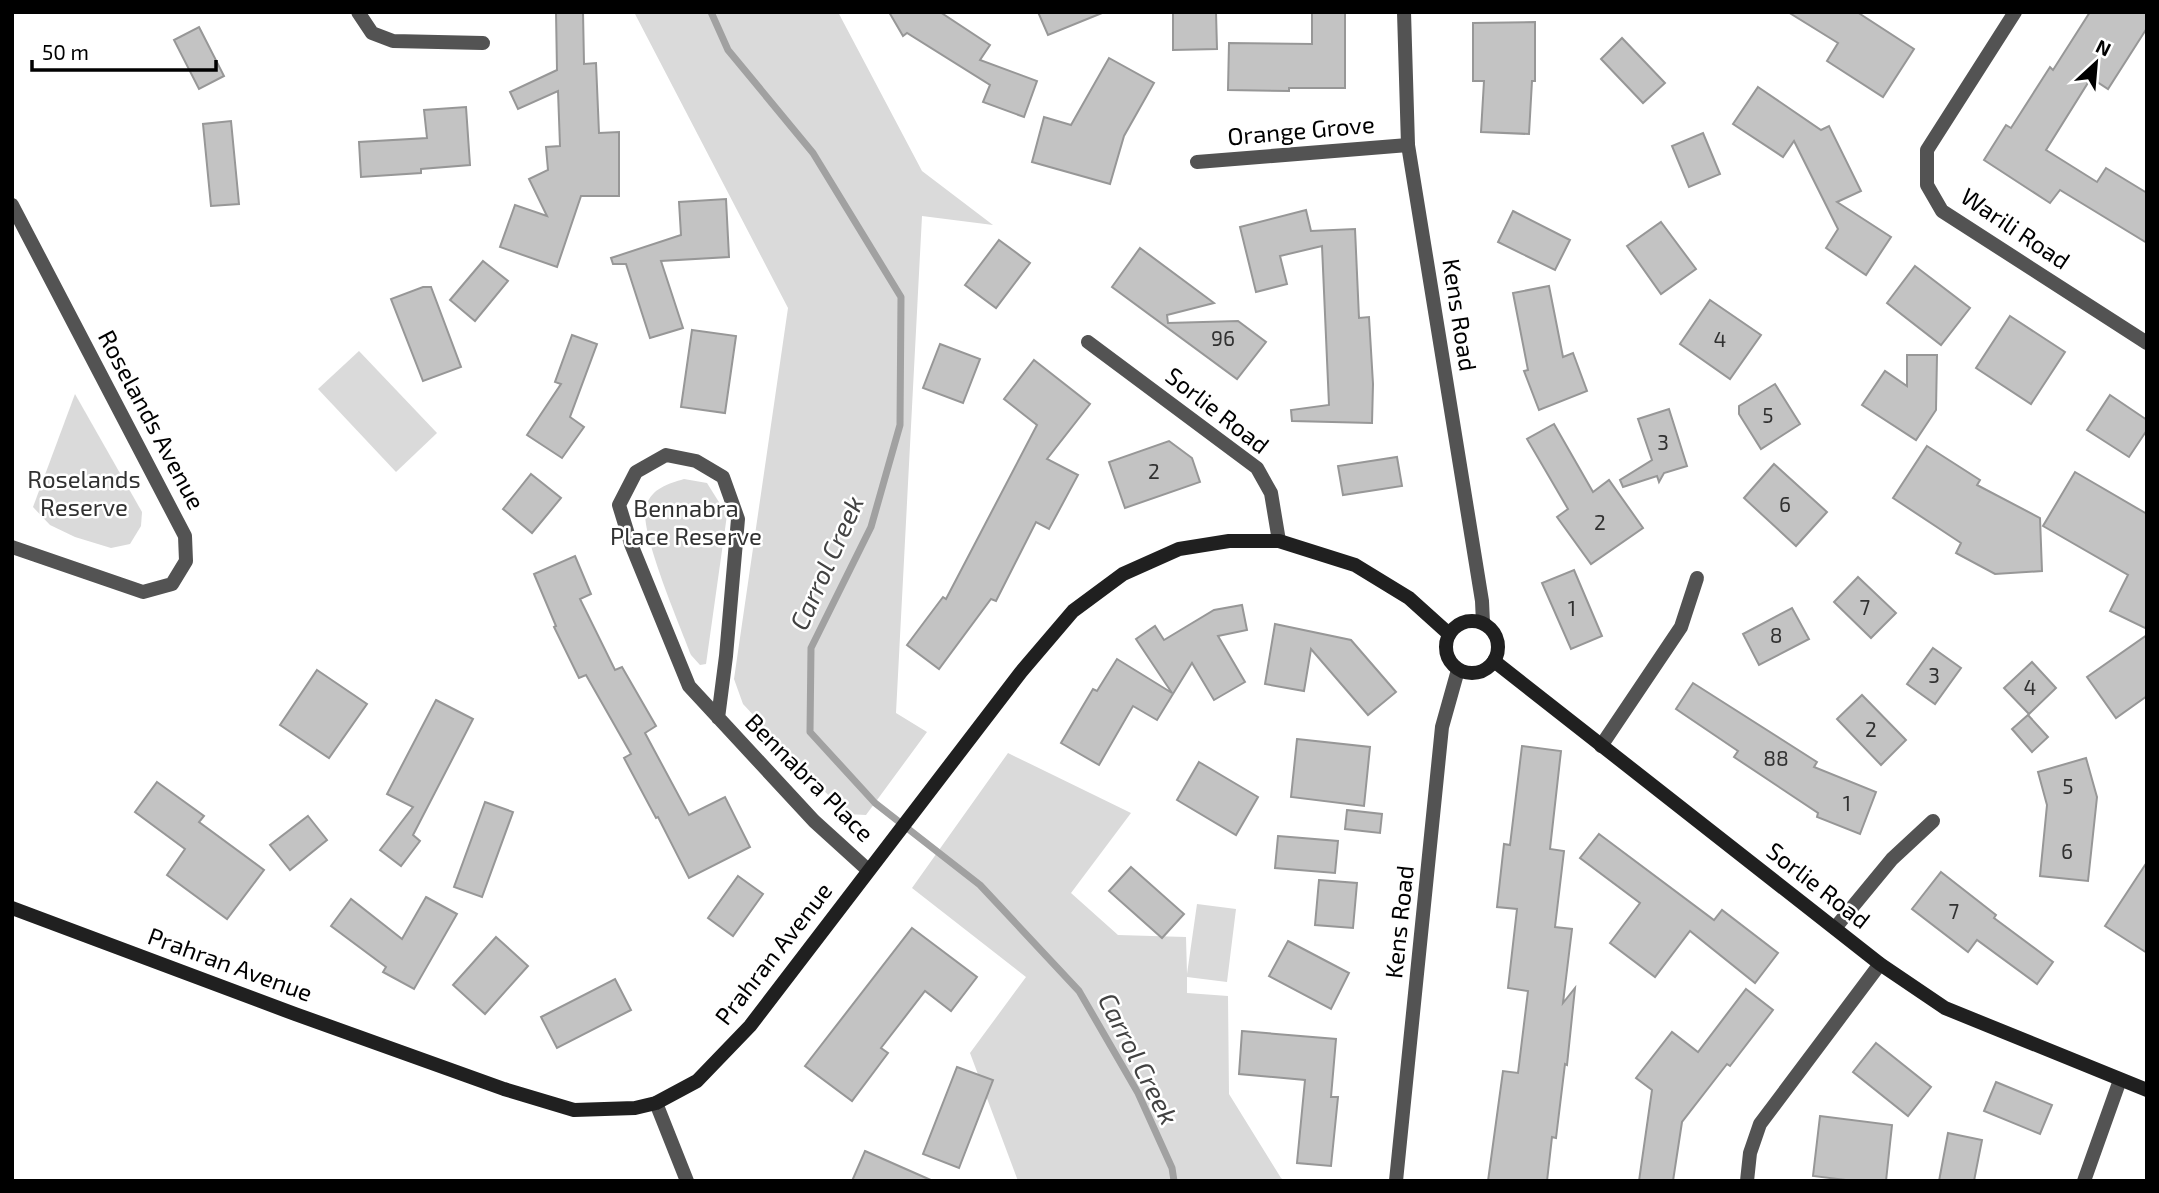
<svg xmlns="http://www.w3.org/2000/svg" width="2159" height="1193" viewBox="0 0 2159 1193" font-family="'Exo 2',sans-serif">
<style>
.green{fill:#dadada}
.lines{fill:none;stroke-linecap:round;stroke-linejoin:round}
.stream{stroke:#a1a1a1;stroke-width:7}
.building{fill:#c3c3c3;stroke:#979797;stroke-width:2}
.street{stroke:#535353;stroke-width:14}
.secondary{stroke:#202020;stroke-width:14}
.labels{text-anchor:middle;stroke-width:5;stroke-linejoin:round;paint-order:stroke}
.number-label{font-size:21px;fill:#313131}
.street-label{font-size:24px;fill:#000;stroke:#fff}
.park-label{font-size:24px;fill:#313131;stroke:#fff}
.water-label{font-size:26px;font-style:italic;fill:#424242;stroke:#fff}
</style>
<rect width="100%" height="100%" fill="#fff"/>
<!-- green -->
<g class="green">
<path d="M634,12h204l84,159 71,54 -71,-9 -26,497 31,19 -61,83 -20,-1 -103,-110 -9,-25 54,-371z"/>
<path d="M359,351l78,82 -41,39 -78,-83z"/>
<path d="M75,394l67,118 -1,14 -11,18 -19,4 -36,-11 -25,-12 -17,-18z"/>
<path d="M684,479l23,4 20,32 -21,149 -6,1 -9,-10c-10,-27 -53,-126 -45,-149 6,-18 22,-22 38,-27z"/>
<path d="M1008,753l123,60 -60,80 47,42 68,2 1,37 10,-70 39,5 -9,73 -40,-5v16l41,3 1,98 52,84 4,3h-267l-48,-128 56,-76 -114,-89z"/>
</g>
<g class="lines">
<!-- stream -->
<path class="stream" d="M711,12l17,38 85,103 88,144 -1,128 -29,102 -60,121 -1,84 65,71 105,82 99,106 59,102 34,75 2,13"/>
</g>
<!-- building -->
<g class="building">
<path d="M556,12h27l1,52 12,-1 3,70 20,-1v64h-38l-24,71 -57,-20 15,-42 32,11 -18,-37 19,-9 -2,-23 14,-1 -2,-55 -40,18 -8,-17 47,-22z"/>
<path d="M889,12h51l50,33 -10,15 57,21 -13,36 -41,-15 7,-17 -83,-52 -4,3z"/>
<path d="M1038,12h64v1l-54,22z"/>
<path d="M1173,12h43l1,37 -44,1z"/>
<path d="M1312,12h33v76h-56v3l-61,-1 1,-47 83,1z"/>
<path d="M1788,12h69l57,37 -31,48 -56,-36 11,-18z"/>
<path d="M2090,12h57v16l-39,61 -17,-11 -45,72 51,32 9,-14 41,25v50l-87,-53 -10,13 -66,-43 22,-35 5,3 39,-61 3,3z"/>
<path d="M1535,22v59h-3l-3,53 -48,-2 3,-51h-11v-58z"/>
<path d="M199,27l25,49 -25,13 -25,-49z"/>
<path d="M1622,38l43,45 -22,20 -42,-44z"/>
<path d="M1109,58l45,25 -30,53 -14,48 -78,-22 12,-45 27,8z"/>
<path d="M1758,87l63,43 8,-4 32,65 -24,11 54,35 -25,38 -40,-27 12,-19 -44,-88 -11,16 -50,-33z"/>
<path d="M466,107l4,58 -49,4v4l-60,4 -2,-35 68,-4 -3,-28z"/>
<path d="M231,121l8,83 -28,2 -8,-82z"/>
<path d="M1703,133l17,41 -31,13 -17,-41z"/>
<path d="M726,199l3,58 -68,4 22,67 -33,10 -24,-74h-13l-2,-6 70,-23 -2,-33z"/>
<path d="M1306,210l5,21 44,-2 4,89 10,-1 4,67 -1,39 -80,-2 -1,-11 38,-5 -7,-159 -42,10 7,28 -31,8 -16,-65z"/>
<path d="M1513,211l57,29 -15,30 -57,-28z"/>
<path d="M1661,222l35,47 -35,25 -34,-48z"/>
<path d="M999,240l31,23 -34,45 -31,-23z"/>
<path d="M1140,248l74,55 -47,12 1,8 70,-2 28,21 -29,37 -125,-92z"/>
<path d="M483,261l25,20 -33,40 -25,-21z"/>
<path d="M1915,266l55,42 -29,37 -54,-42z"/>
<path d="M1549,286l14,71 10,-4 14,38 -48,19 -15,-39 4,-1 -15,-77z"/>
<path d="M423,287h8l30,80 -38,14 -32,-82z"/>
<path d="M1710,300l51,35 -31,44 -50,-35z"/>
<path d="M2010,316l55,36 -34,52 -55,-36z"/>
<path d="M692,330l44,6 -11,77 -44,-6z"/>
<path d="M572,335l25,9 -27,73 14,10 -22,31 -35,-23 34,-51 -6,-2z"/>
<path d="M940,344l40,15 -17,44 -40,-15z"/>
<path d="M1907,355h30l-1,55 -20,30 -54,-35 23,-34 22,15z"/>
<path d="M1034,360l56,44 -43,55 31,16 -29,54 -13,-7 -40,79 -5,-2 -52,70 -32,-24 36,-48 3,2 91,-174 -33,-26z"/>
<path d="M1775,384l25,40 -39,25 -22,-35v-8z"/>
<path d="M2110,395l37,25v10l-18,27 -42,-27z"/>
<path d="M1669,409l18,57 -23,7 -5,9 -2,-6 -34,11 -3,-7 32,-20 -14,-41z"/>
<path d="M1554,424l39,68 16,-12 34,48 -52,36 -34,-47 11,-8 -41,-70z"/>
<path d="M1169,441l23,17 8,24 -75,26 -16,-46z"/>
<path d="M1927,446l53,34 -3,5 63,33 2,53 -47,3 -39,-21 5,-10 -68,-45z"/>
<path d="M1397,457l5,29 -59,9 -5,-29z"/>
<path d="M1774,464l53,48 -31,34 -52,-48z"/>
<path d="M2075,472l72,42v115l-37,-18 18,-36 -85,-49z"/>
<path d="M531,474l30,24 -29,35 -29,-24z"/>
<path d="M575,556l16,38 -11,5 35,71 7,-3 34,59 -11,7 44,82 36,-18 25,50 -61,31 -31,-61 -2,1 -32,-60 7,-4 -45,-79 -7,3 -25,-51 2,-1 -22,-52z"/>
<path d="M1574,570l28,66 -31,13 -29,-66z"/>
<path d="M1858,577l38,36 -25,25 -37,-36z"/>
<path d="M1242,605l5,25 -29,6 27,46 -31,18 -22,-37 -35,57 -24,-14 -34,59 -38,-22 32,-54 4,2 20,-32 55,34 -36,-54 19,-13 9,14 50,-30z"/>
<path d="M1792,608l17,31 -50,26 -16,-31z"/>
<path d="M1275,624l76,16 45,52 -28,23 -57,-66 -7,42 -39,-7z"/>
<path d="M2147,635v61l-31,22 -29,-41z"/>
<path d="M1933,648l28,20 -26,36 -28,-20z"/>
<path d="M2032,662l24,26 -27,26 -25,-26z"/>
<path d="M317,670l50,34 -38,54 -49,-33z"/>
<path d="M1693,683l124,79 -3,5 62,25 -16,42 -43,-17 1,-4 -84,-56 4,-6 -62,-42z"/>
<path d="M1862,695l44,45 -25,25 -44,-46z"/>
<path d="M436,700l37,19 -60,116 7,6 -19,25 -21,-16 33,-43 -26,-13z"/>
<path d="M2028,715l20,22 -16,15 -20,-23z"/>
<path d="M1297,739l73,8 -6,59 -73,-9z"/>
<path d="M1522,746l39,5 -11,98 14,2 -9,76 17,2 -9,74 12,-15 -8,77 -2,-1 -9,74 -4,-1 -5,44h-59l15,-110 15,2 10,-82 -20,-3 9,-79 -20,-2 7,-63 6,1z"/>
<path d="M2086,758l11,39 -9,84 -48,-5 7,-71 -9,-33z"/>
<path d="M1199,762l59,35 -22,38 -59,-35z"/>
<path d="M157,782l47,34 -5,6 65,48 -37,49 -60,-44 18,-26 -50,-37z"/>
<path d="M485,802l28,10 -31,85 -28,-10z"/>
<path d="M1347,810l35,4 -2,19 -35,-4z"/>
<path d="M308,816l19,24 -37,30 -20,-25z"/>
<path d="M1599,834l115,86 8,-10 56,43 -23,30 -65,-52 -35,46 -45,-34 30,-40 -60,-45z"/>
<path d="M1278,836l60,5 -3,32 -60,-5z"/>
<path d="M2147,862v91l-42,-27z"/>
<path d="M1131,867l53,47 -22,24 -53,-47z"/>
<path d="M1941,872l55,43 -2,3 59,44 -16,22 -60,-44 -9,12 -56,-43z"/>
<path d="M738,876l25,18 -30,42 -25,-18z"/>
<path d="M1319,880l38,3 -4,45 -38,-3z"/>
<path d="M426,897l31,17 -43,75 -31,-17 3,-5 -55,-41 20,-27 51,40z"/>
<path d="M912,928l65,49 -26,34 -26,-20 -44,57 7,5 -36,48 -47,-35z"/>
<path d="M496,937l32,29 -43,48 -32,-29z"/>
<path d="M1288,941l61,32 -18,36 -62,-33z"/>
<path d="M615,979l16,31 -74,38 -16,-31z"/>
<path d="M1746,989l27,21 -43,56 -3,-2 -45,58 -9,59h-34l13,-91 -16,-12 36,-46 26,20z"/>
<path d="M1242,1031l94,8 -5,58h7l-7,69 -34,-3 8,-83 -66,-6z"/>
<path d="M1876,1043l55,44 -23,29 -55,-44z"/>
<path d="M957,1067l36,13 -34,88 -36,-14z"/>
<path d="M1996,1082l56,23 -12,29 -56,-23z"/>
<path d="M1820,1116l72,9 -6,56h-32l-41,-5z"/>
<path d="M1948,1133l34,7 -8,41h-35z"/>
<path d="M865,1151l68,30h-81z"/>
</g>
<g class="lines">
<!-- street -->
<g class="street">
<path d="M358,12l14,21 21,8 90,2"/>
<path d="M1404,12l4,133 74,456 1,22"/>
<path d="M2015,12l-88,138v35l15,26 205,132"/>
<path d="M1197,162l211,-17"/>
<path d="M12,205l173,331 1,25 -14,23 -29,8 -131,-45"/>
<path d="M1088,342l169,126 14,25 8,48"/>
<path d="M718,718l8,-62 12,-137 -15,-42 -27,-16 -30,-6 -30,17 -17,33 12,39 58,142 125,135 54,49"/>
<path d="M1601,746l80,-119 16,-49"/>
<path d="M1835,928l57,-69 41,-38"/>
<path d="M656,1103l31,78"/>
<path d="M1396,1181l46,-454 16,-57"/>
<path d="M1747,1181l3,-28 10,-29 120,-160"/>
<path d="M2084,1181l36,-101"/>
</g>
<!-- secondary -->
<g class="secondary">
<circle cx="1472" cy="647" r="26"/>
<path d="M1494,661l386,303 65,44 202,82"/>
<path d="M12,908l283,106 209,75 70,21 61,-2 21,-5 41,-22 53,-55 271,-354 52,-61 50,-37 56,-25 50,-8h50l76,24 54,33 40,36"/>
</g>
</g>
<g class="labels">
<!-- number labels -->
<g class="number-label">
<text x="1223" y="346">96</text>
<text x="1720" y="347">4</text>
<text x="1768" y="423">5</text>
<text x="1663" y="450">3</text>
<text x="1154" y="479">2</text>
<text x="1785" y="512">6</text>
<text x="1600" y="530">2</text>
<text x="1865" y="615">7</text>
<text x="1572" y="616">1</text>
<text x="1776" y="643">8</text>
<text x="1934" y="683">3</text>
<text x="2030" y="695">4</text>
<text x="1871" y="737">2</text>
<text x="1776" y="766">88</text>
<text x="2068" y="794">5</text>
<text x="1847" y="811">1</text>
<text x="2067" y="859">6</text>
<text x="1954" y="919">7</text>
</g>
<!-- street labels -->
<g class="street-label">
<text transform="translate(1301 131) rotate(-5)" y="8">Orange Grove</text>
<text transform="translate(2015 229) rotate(34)" y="8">Warili Road</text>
<text transform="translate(1459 315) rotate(81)" y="8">Kens Road</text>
<text transform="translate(1217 411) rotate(38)" y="8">Sorlie Road</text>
<text transform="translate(151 420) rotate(62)" y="8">Roselands Avenue</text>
<text transform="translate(809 778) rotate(45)" y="8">Bennabra Place</text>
<text transform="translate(1818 886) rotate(38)" y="8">Sorlie Road</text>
<text transform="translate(1400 922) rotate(-84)" y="8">Kens Road</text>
<text transform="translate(774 954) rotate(-52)" y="8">Prahran Avenue</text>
<text transform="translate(230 965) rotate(20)" y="8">Prahran Avenue</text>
</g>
<!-- park labels -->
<g class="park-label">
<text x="84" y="488">Roselands<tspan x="84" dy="28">Reserve</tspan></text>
<text x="686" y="517">Bennabra<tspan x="686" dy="28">Place Reserve</tspan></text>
</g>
<!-- water labels -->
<g class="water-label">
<text transform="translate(827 563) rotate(-66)" y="9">Carrol Creek</text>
<text transform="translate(1138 1059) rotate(63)" y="9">Carrol Creek</text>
</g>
</g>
<!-- border -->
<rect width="2159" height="1193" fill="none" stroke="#000000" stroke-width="28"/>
<!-- north arrow -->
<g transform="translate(2096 63) rotate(26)" stroke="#ffffff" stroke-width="5" paint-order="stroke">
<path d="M0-5L12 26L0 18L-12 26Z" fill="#000000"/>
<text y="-10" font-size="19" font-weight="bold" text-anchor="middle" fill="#000000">N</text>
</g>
<!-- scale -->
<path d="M32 60v10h184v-10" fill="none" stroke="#000000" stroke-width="3.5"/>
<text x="42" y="60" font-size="21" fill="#000000" stroke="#ffffff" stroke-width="5" paint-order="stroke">50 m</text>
</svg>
